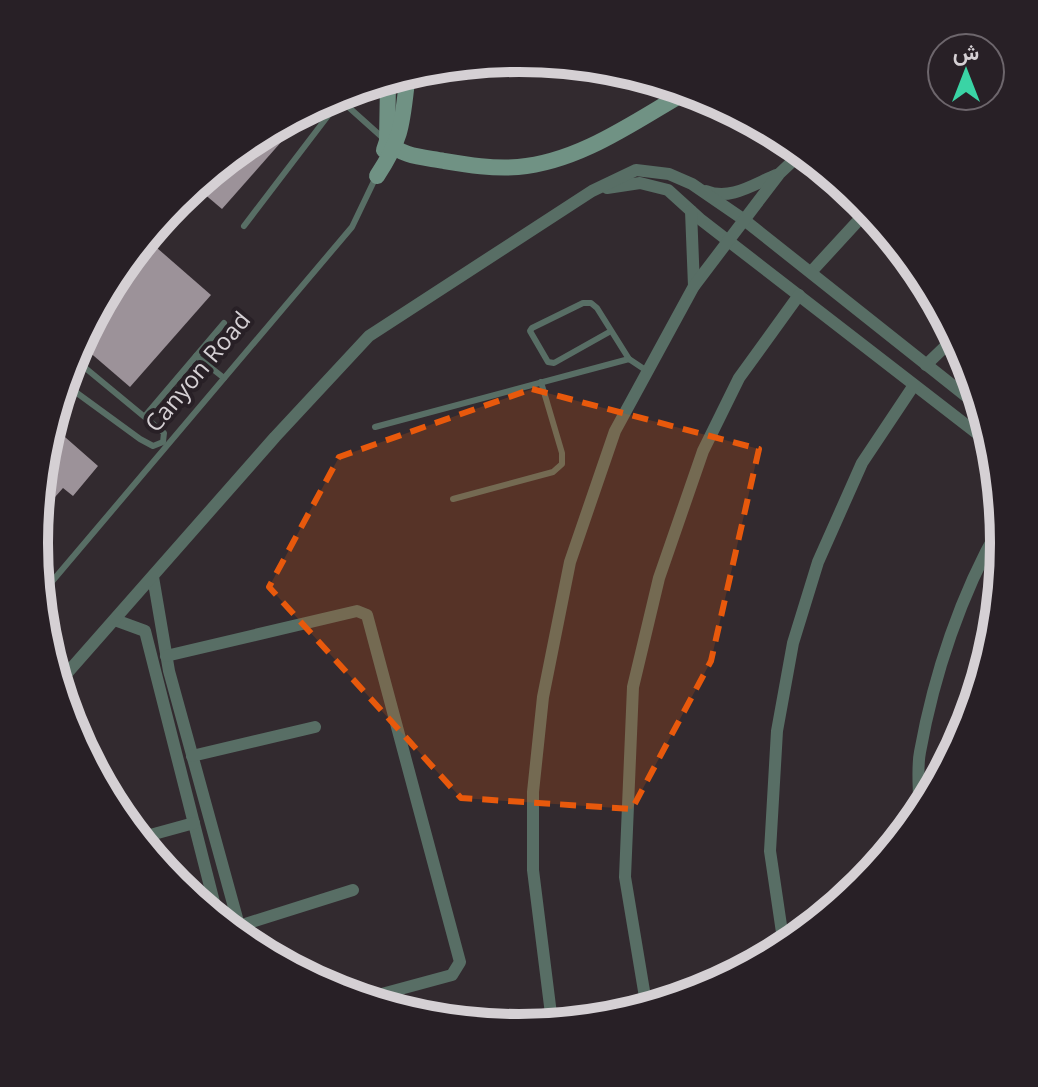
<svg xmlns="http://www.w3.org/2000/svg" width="1038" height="1087" viewBox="0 0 1038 1087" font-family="'Open Sans',Vazirmatn,sans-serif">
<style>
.building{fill:#9c9299}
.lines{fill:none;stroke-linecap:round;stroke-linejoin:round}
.service{stroke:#586e65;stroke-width:6}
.minor{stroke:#586e65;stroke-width:12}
.secondary{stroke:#709284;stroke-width:16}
.marked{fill:#e8590c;fill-opacity:0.2;stroke:#e8590c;stroke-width:6;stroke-dasharray:16 10;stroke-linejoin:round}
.labels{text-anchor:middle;stroke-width:8;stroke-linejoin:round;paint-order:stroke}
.street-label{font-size:24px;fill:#d5d0d4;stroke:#282026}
.rim{fill:none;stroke:#d5d0d4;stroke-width:10}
</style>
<rect width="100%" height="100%" fill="#322a2f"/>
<!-- building -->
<g class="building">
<path d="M294,122l3,2 -75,85 -26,-22z"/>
<path d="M149,241l62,54 -81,92 -50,-43z"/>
<path d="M57,430l41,36 -25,30 -10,-8 -23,26 5,-27 7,-8 -4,-4z"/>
</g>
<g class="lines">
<!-- service -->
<g class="service">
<path d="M335,95l48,43"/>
<path d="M183,196l6,4"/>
<path d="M244,226l96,-126"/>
<path d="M611,331l-57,32 -6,-1 -18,-31 2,-3 51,-25h8l6,5 32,51"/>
<path d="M196,356l28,22"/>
<path d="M66,385l74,54 13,7 10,-4 1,-9 -92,-76"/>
<path d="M145,416l79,-93"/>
<path d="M375,427l254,-68 18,12"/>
<path d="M453,499l100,-27 9,-8v-11l-21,-71"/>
<path d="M44,591l308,-364 23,-48"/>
</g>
<!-- minor -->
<g class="minor">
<path d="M607,188l33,-5 28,7 32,29 283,219"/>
<path d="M706,191c24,10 48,-7 70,-16"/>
<path d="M691,211l3,75"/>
<path d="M811,272l57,-62"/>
<path d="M926,365l28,-27"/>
<path d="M153,577l16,94 71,258"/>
<path d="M115,620l30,11 72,283"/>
<path d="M166,656l191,-45 10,4 93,347 -8,13 -85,23"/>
<path d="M61,680l214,-243 94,-101 223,-145 44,-21 33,4 23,10 51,35 233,185"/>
<path d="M192,756l123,-29"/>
<path d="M919,801c0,-16 -2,-34 1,-49 14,-78 41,-158 80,-226"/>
<path d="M143,837l51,-14"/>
<path d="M239,926l114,-36"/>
<path d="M783,939l-13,-88 7,-120 16,-88 25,-81 44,-99 52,-78"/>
<path d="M646,1003l-21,-126 8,-190 26,-109 44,-127 36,-73 60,-83"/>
<path d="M552,1022l-19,-152v-78l10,-95 27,-135 45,-131 79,-145 85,-112 18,-17"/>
</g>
<!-- secondary -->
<g class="secondary">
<path d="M387,141c15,16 36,16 57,20 24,4 49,8 74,6 61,-5 116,-45 168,-75"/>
<path d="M384,150l3,-9 1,-57"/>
<path d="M377,176c25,-38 25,-51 30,-95"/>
</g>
</g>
<!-- marked area -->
<path class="marked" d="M532,389l227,60 -48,212 -79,148 -171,-11 -192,-211 70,-130z"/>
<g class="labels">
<!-- street labels -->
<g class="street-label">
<text transform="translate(198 372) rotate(-50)" y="8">Canyon Road</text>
</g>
</g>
<!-- crop -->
<path d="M0 0H1038V1087H0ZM48 543a471 471 0 1 1 942 0a471 471 0 1 1-942 0Z" fill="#282026" fill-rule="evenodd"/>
<path class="rim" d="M48 543a471 471 0 1 1 942 0a471 471 0 1 1-942 0Z"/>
<!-- north arrow -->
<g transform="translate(966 72)"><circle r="38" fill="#282026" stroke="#6d666c" stroke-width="2"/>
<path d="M0-6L14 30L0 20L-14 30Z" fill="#3ad4a5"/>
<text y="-12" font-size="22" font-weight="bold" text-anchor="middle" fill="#d5d0d4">ش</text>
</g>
</svg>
